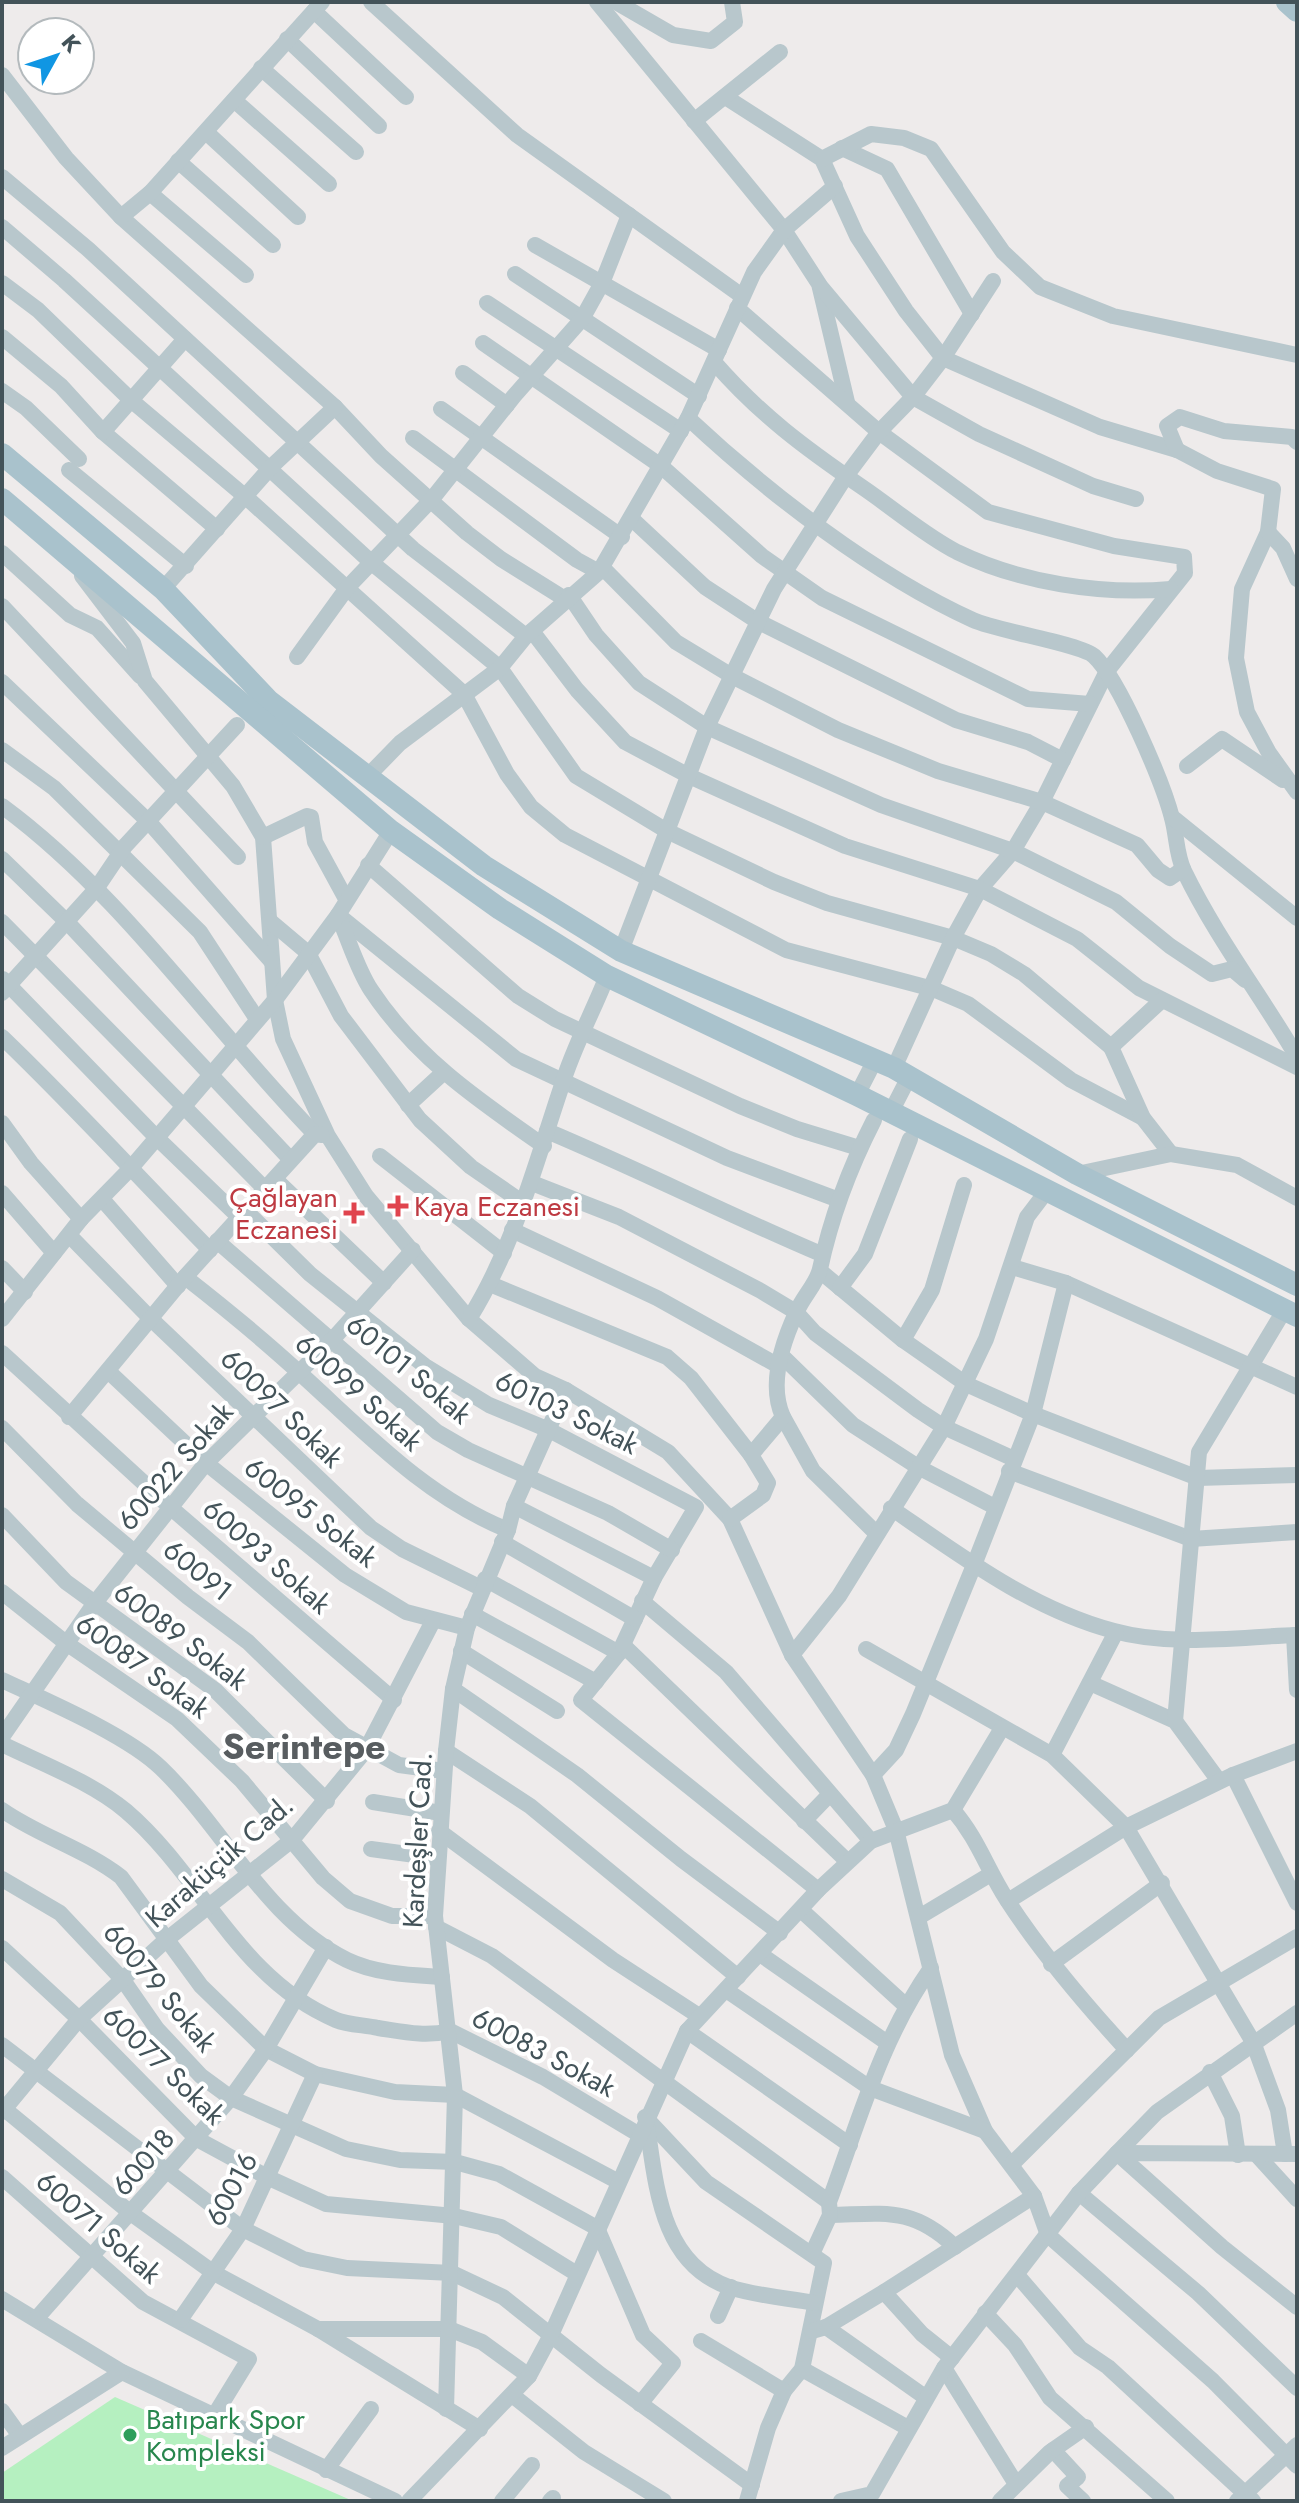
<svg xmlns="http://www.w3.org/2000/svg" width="1299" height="2503" viewBox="0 0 1299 2503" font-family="Jost,sans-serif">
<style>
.green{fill:#b5f0c0}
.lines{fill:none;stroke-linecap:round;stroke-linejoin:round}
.minor{stroke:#b8c7cc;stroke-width:16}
.major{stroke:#a9c2cc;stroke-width:22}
.health-dot{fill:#e0444e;stroke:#fff;stroke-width:3}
.leisure-dot{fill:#2e9e5b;stroke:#fff;stroke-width:3}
.labels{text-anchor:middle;stroke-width:8;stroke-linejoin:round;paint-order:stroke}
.health-label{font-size:28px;fill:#be3a42;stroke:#fff;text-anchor:end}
.street-label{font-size:28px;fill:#435359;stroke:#fff}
.leisure-label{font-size:28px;fill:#27864d;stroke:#fff;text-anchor:start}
.district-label{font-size:36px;font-weight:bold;fill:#585d60;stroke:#fff}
</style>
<rect width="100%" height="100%" fill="#eeebeb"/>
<!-- green -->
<path class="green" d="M115,2397l238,104h-351v-28z"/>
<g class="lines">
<!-- minor -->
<g class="minor">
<path d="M371,2l146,133 225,161"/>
<path d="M597,2l187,228 35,54 28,118"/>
<path d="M616,2l57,33 38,6 24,-19 -3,-20"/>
<path d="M314,11l92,86"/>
<path d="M287,39l92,87"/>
<path d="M261,68l95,84"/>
<path d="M2,75l64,83 55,59 214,190 46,49 86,77 34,26 64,40"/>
<path d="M727,98l95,61 35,77 49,75 37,47 157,69 77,23 40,21 56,18 -5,43 -26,57 -6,69 11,54 22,41 28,39"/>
<path d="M234,100l95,84"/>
<path d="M694,121l86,-69"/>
<path d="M206,132l92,85"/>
<path d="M842,148l45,21 85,145"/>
<path d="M822,159l49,-25 33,4 27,11 72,103 37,35 73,29 184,39"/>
<path d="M178,161l95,84"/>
<path d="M2,177l87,73 324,299 113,87"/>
<path d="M150,193l96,82"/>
<path d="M121,217l29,-24 172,-191"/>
<path d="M2,227l62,53 308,283 128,105 76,108 91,55 107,51 53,21 126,35 38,16 33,20 87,73"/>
<path d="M535,245l184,105"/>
<path d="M515,274l184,122"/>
<path d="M2,283l36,27 94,91 115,97 217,196 43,80 24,33 34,28 221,115 147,39 35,15 103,76 72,38"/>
<path d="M820,286l93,111 66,37 114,52 43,13"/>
<path d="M487,303l194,128"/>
<path d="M737,308l142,124 109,80 126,34 70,11 1,16 -78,98 -65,131 -29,49 -33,38 -27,49 -59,130"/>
<path d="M2,337l59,49 42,46 114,97"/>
<path d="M483,343l178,123 101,90 60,42 206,101 62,5"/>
<path d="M714,362c45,52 91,86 148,125 31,21 62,48 95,65 64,31 143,43 214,37"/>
<path d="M463,373l44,32"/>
<path d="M2,391l24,17 53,51"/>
<path d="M441,409l181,128"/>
<path d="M688,418c79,74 186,157 285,202 24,11 108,24 121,36 25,23 69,127 78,162 5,18 4,36 12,53 32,66 76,123 113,186"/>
<path d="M103,432l82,-93"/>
<path d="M413,438l164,122 22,12"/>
<path d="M1177,450l-10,-24 13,-9 44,14 68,6 5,5"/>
<path d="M69,470l117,96"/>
<path d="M632,519l73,68 52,34 199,99 72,22 35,18"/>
<path d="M1268,532l15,16 14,31"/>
<path d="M2,553l68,62 27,13 43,48"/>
<path d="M602,567l74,75 56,34 106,54 100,41 104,31 95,43 21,25 12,8 13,-9"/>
<path d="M82,576l51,67 12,38 88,105 30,51 12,163 8,39 45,97 38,60 103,123 66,57 31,14 102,62 62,67 62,136 81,120 23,55 56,225 33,76 49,65 14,39 165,146 84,85"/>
<path d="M163,589l108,-122 64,-60"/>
<path d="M569,595l27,40 43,48 68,44 174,78 132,46 103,51 54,44 42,28 20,-5 13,11"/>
<path d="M2,606l236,251"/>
<path d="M532,631l45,59 48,52 64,34 156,70 135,43 97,50 62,49 158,79"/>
<path d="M297,657l50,-69 85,-89 82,-103 68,-77 20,-36 27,-68"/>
<path d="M2,682l147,140 123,140"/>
<path d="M2,750l52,38 146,144 57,87"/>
<path d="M1187,766l35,-27 61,41"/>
<path d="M366,778l34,-35 100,-75 26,-32 73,-64 89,-154 66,-146 30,-42 51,-44"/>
<path d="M2,806c122,90 208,220 313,328"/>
<path d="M1172,817l125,101"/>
<path d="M263,837l44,-21 4,1 4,25 31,57"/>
<path d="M2,859l65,63 224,238"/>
<path d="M368,865l150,131 37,23 185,87 57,23 62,19"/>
<path d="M338,915l178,144 211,99 112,42"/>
<path d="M338,916c11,24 19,53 33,74 45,68 107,110 173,156"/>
<path d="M270,921l38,32 33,63 79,104 51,47 51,35"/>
<path d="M2,922l264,268"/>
<path d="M621,951l86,-224 67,-138 72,-113 33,-44 34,-35 30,-39 50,-77"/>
<path d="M3,979l153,158 83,80"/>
<path d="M2,993l94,-104 29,-43 112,-121"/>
<path d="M1162,1000l-51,47 32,71 28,36"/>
<path d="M2,1037c72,69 138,142 208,213"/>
<path d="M857,1095l18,-35"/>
<path d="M408,1105l36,-33"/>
<path d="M891,1112l18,-35"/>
<path d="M2,1123l29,40 50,56"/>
<path d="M547,1131c93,39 182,84 274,123"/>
<path d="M380,1156l124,97"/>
<path d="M1077,1174l94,-20 66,11 60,33"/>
<path d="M276,1180l108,103"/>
<path d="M532,1183l87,34 142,74 35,21 19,21 103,77 26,17 70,32"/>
<path d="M2,1193l52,60"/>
<path d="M102,1199l76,87"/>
<path d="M247,1212l63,62 115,92 64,39 60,25 147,77 -42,71 -35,75 -38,47 237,190"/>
<path d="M512,1230l145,68 120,67"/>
<path d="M69,1235l81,83 221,210 31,21 79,39"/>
<path d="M217,1241l220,191 31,18 140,63 64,37"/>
<path d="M1012,1267l54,16 231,104"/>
<path d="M2,1268l23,24"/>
<path d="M820,1271l83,69 63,44 67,30 165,64 99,-3"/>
<path d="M185,1277c41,32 80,64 118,99 64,58 123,121 205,154"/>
<path d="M490,1284l177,73 24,21 60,77"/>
<path d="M840,1288l25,-34 45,-115"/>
<path d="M2,1319l79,-100 49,-50 145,-169 63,-85 53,-84"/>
<path d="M469,1319c45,-72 66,-154 93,-234 11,-37 31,-73 45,-109"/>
<path d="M903,1340l29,-50 32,-105"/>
<path d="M2,1353l168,154 224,193"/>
<path d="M781,1355l72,70 65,42 77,40"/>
<path d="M108,1371l98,92 139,112 61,37 61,16"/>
<path d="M69,1417l116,-140 130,-143 7,1"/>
<path d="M783,1417l30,54 64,63"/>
<path d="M2,1428l75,76 111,93 60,45 96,93 55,30 45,6"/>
<path d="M1009,1471l182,68 106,-7"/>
<path d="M514,1506l140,72"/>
<path d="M891,1508c70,48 140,101 223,123 58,16 124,6 183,4"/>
<path d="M2,1515l64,67 149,108 112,111"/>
<path d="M730,1519l33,-24 5,-12 -17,-28 32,-38c-15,-33 -1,-74 14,-106 6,-14 20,-28 23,-42 11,-52 30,-102 54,-149"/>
<path d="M502,1542l133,77"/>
<path d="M485,1579l134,74"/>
<path d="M2,1592l64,51 111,76 65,62 81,97 27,23 42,15h43"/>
<path d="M642,1601l84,71 145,169"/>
<path d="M472,1614l124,68"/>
<path d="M1294,1635l3,55"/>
<path d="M623,1645l224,216"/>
<path d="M866,1649l186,106 74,72 127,215 25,68 7,44"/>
<path d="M461,1651l96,60"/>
<path d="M792,1655l47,-59 105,-169 42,-88 41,-122 19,-25"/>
<path d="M2,1680c45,21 125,55 159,88 63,61 105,152 186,192 29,14 64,15 95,17"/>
<path d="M1090,1683l85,38 44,60"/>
<path d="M453,1689l124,86 104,84 99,74"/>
<path d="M1175,1721l24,-269 86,-143"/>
<path d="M2,1737l92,-133 112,-141 127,-124 80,-89"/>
<path d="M2,1744c41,20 89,38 124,67 76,65 112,168 210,209 12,5 29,5 42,8 26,4 47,9 72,3l93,46 95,57"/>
<path d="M446,1751l84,55 208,171"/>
<path d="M1052,1755l64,-123"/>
<path d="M873,1775l23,-25 17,-36 61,-149 59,-151 33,-131"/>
<path d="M1233,1775l64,128"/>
<path d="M373,1802l68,11"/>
<path d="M2,1810c37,26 83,39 119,67l80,109 65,63 49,25 80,18 60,3 162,86"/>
<path d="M953,1810c25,29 34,59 54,90 35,54 76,102 120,150"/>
<path d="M804,1821l26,-27"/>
<path d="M439,1831l174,129 86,56"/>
<path d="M371,1849l66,9"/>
<path d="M2,1879l58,34 63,67 34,49 44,47 30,22 115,51 54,11 55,2 44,12 98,54"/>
<path d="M1008,1901l118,-74 107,-52 64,-24"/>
<path d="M801,1910l104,95"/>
<path d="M919,1917l72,-43"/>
<path d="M436,1927l56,29 337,246"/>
<path d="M2,1948l77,71 118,120 72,39 57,26 128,12 47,11 76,47"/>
<path d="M760,1954l126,88"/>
<path d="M1051,1964l111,-81"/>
<path d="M726,1990l144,98 115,43"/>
<path d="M1297,2013l-140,99 -40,41 105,94 75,60"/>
<path d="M687,2031l163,114"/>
<path d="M2,2045l241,184 60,30 44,9 105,5 51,24 98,78 151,110"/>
<path d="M1210,2072l22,44 6,39"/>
<path d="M2,2107l130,107 82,59 104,56 162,100"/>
<path d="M2,2112l77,-93 87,-79 126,-100 74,-90 67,-129"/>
<path d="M645,2117l61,65 118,81 -22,106 -18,22 -16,37 -21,73"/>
<path d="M646,2119c10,63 13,144 83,168 27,9 59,11 86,16"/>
<path d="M1257,2155l40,44"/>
<path d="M1012,2164l147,-146 138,-81"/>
<path d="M2,2177l141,125 106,57 -35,57"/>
<path d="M1079,2193l119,100 99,95"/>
<path d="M830,2215c54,-1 82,-9 125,32"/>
<path d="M597,2228l46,107 30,28 -33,41"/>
<path d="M812,2254l18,-39 -1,-13c30,-81 52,-163 102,-234"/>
<path d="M1017,2275l63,73 28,19 145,134"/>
<path d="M884,2292l38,42 30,24"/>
<path d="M2,2299l120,73 273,129"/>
<path d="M985,2313l30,32 35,53 117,103"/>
<path d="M718,2316l13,-29"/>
<path d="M36,2319l195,-221 35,-49 60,-102"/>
<path d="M180,2320l63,-91 72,-155"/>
<path d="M826,2327l99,70"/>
<path d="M318,2329h131l33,13 47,34"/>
<path d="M812,2331l14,-4 58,-35 150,-96"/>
<path d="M701,2341l83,50"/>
<path d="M944,2368l72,116"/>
<path d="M802,2369l106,59"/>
<path d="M512,2395l72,57 80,49"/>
<path d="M446,2409l9,-314 -20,-179 11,-165 7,-62 14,-61 41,-98 6,-24 52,-116"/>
<path d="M2,2411l18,25"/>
<path d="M2,2448l120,-76"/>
<path d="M1053,2450l25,27 -11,9 16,15"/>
<path d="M326,2470l45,-61"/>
<path d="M409,2501l120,-125 22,-41 136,-304 131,-141 53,-49 82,-31 49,-82"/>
<path d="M502,2501l30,-36"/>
<path d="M550,2501l3,-3"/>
<path d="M841,2501l31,-7 72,-126 135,-175 38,-40 180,1"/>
<path d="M1000,2501l50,-49 36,-25"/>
<path d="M1237,2501l60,-56"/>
</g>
<!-- major -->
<g class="major">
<path d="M1287,2l10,9"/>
<path d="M2,454l161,135 106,112 215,165 137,85 273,117 183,106 220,111"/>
<path d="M2,499l389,332 109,78 107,67 250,119 440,221"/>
</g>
</g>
<!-- markers -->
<g class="health-dot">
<path d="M394 1194h8v8h8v8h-8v8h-8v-8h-8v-8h8z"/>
<path d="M350 1201h8v8h8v8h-8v8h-8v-8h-8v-8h8z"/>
</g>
<circle class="leisure-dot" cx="130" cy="2435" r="8"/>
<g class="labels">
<!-- health labels -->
<g class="health-label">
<text x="338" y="1207">Çağlayan<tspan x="338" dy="32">Eczanesi</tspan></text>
<text x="414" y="1216" text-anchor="start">Kaya Eczanesi</text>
</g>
<!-- street labels -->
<g class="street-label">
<text transform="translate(409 1369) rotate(40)" y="10">60101 Sokak</text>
<text transform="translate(359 1392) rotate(42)" y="10">60099 Sokak</text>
<text transform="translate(282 1408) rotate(44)" y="10">60097 Sokak</text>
<text transform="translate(567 1412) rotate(26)" y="10">60103 Sokak</text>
<text transform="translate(175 1466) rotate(-49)" y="10">60022 Sokak</text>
<text transform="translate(311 1512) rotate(38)" y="10">60095 Sokak</text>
<text transform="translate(267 1556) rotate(41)" y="10">60093 Sokak</text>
<text transform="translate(198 1570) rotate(39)" y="10">60091</text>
<text transform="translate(181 1636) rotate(37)" y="10">60089 Sokak</text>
<text transform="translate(143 1666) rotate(36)" y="10">60087 Sokak</text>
<text transform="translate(417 1840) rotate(-87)" y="10">Kardeşler Cad.</text>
<text transform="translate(219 1861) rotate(-41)" y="10">Karaküçük Cad.</text>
<text transform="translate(160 1987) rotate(50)" y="10">60079 Sokak</text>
<text transform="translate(544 2052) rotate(28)" y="10">60083 Sokak</text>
<text transform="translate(164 2065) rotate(44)" y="10">60077 Sokak</text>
<text transform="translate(143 2162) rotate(-49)" y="10">60018</text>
<text transform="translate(231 2189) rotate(-62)" y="10">60016</text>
<text transform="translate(99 2227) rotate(41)" y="10">60071 Sokak</text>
</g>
<!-- leisure labels -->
<g class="leisure-label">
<text x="146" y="2429">Batıpark Spor<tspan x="146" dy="32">Kompleksi</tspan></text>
</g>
<!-- district labels -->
<g class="district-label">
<text x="304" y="1759">Serintepe</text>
</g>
</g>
<!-- border -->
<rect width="1299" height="2503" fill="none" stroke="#435359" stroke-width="8"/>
<!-- north arrow -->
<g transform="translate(56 56) rotate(50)"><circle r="38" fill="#ffffff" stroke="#b4babd" stroke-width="2"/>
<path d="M0-6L14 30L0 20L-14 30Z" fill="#1096e3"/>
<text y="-12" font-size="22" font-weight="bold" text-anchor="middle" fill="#435359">K</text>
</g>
</svg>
